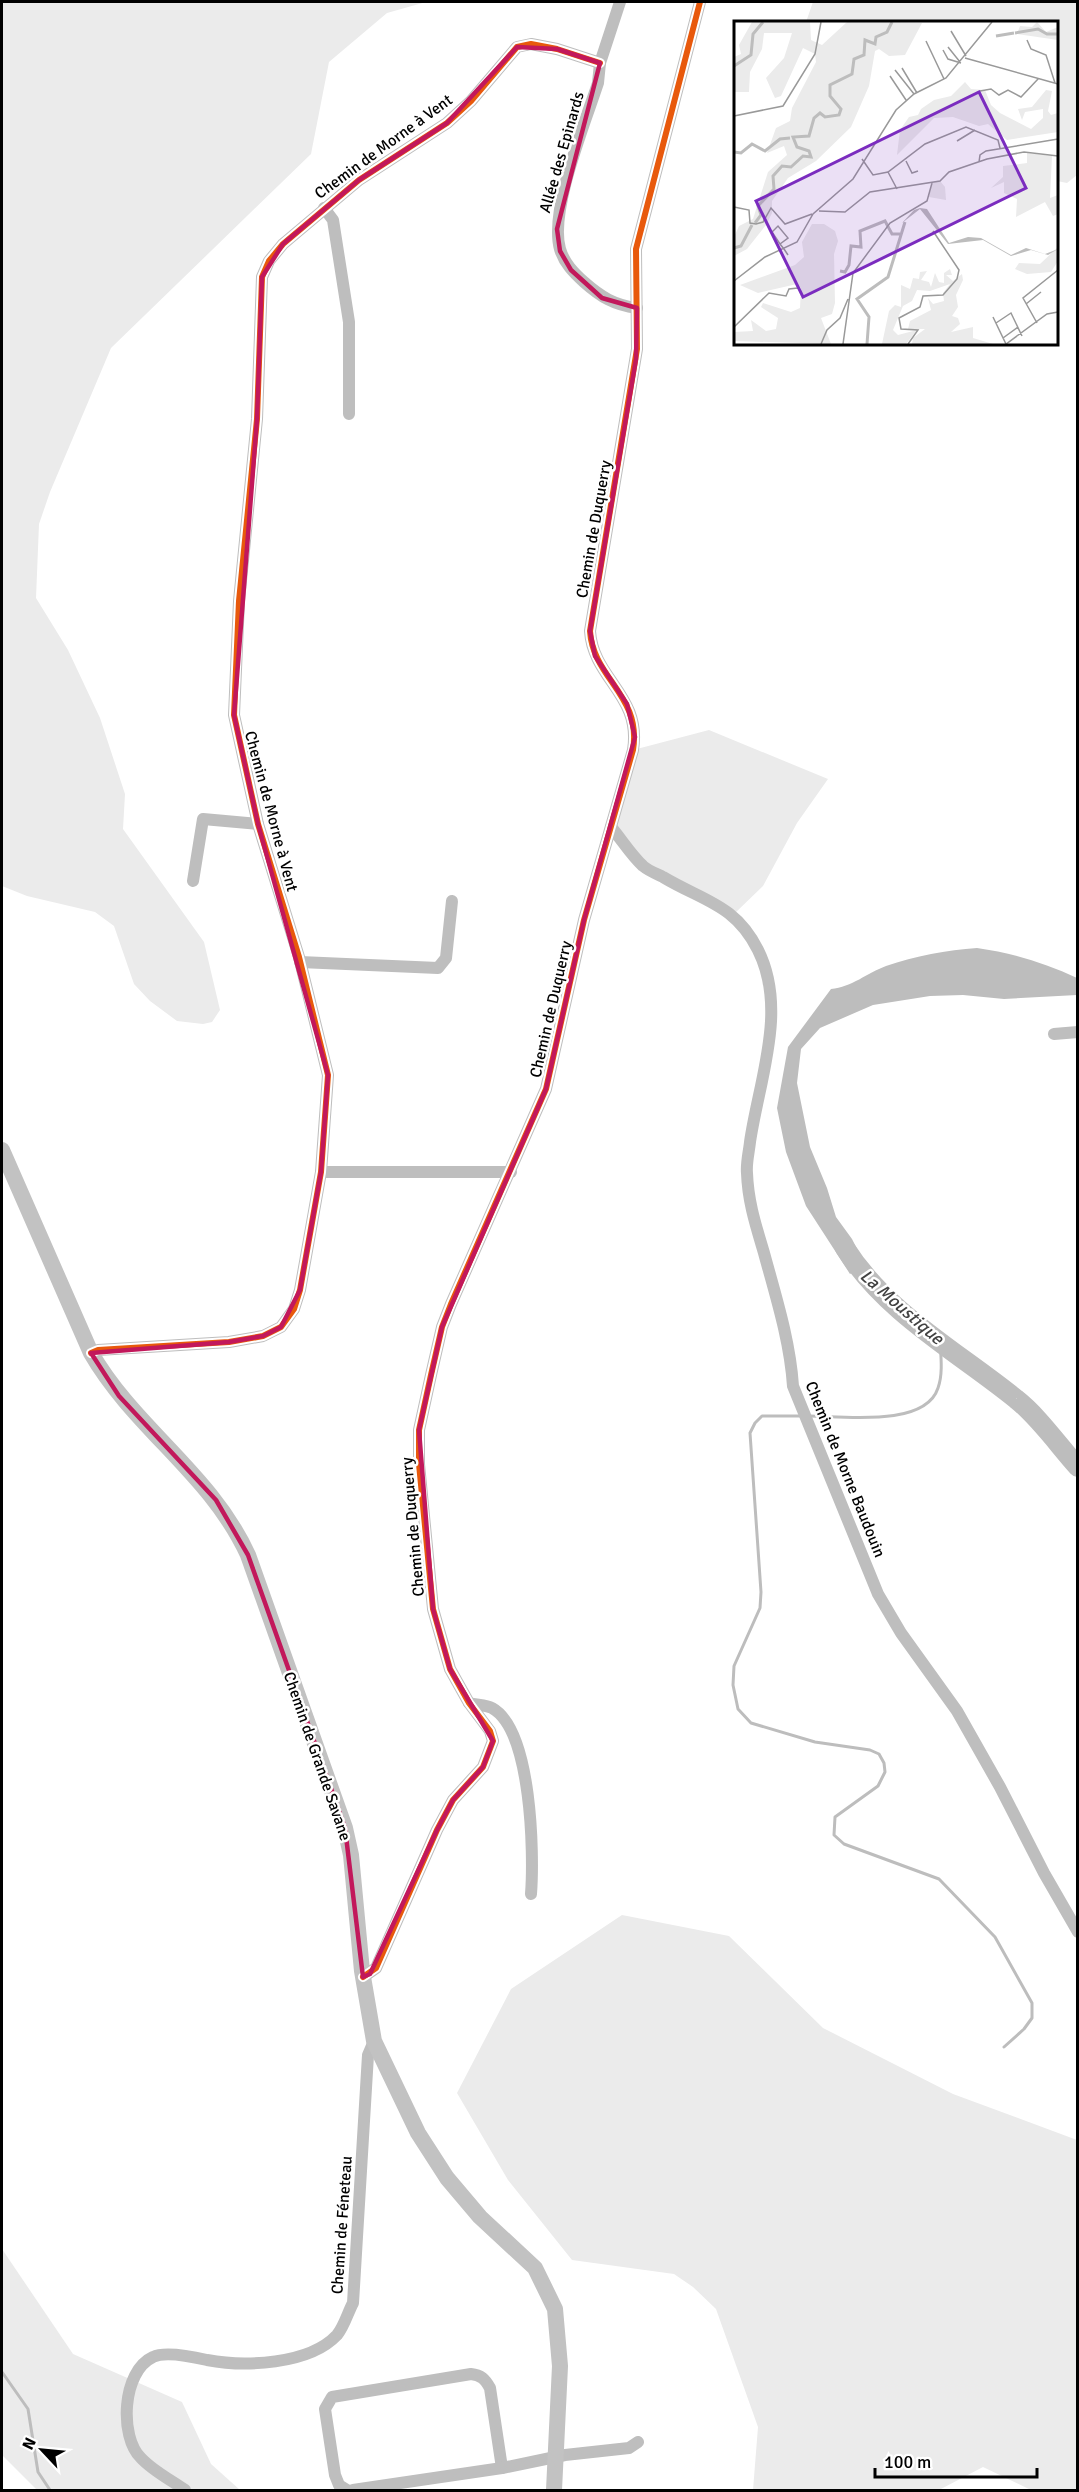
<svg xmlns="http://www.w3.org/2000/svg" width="1079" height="2492" viewBox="0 0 1079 2492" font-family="Signika,sans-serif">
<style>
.green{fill:#ebebeb}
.water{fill:#bdbdbd}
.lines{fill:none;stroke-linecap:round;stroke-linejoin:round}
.stream{stroke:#bdbdbd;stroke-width:3}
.river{stroke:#bdbdbd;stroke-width:20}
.street{stroke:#bebebe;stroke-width:12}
.secondary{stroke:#c2c2c2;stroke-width:16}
.cycleway-casing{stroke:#fff;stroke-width:10}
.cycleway{stroke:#e8590c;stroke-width:6}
.marked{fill:none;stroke:#c2185b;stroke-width:4.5;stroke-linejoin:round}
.labels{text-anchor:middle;stroke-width:5;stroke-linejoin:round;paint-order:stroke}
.street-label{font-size:16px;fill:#000;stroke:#fff}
.water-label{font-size:18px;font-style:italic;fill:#424242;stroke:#fff}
.inset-river{fill:none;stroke:#bdbdbd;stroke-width:3}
.inset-road{fill:none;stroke:#999;stroke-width:1.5}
.view{fill:#7b2cbf;fill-opacity:0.15;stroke:#7b2cbf;stroke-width:3}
.inset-edge{fill:none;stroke:#000;stroke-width:3}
</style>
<rect width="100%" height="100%" fill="#fff"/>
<!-- green -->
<g class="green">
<path d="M2,2h424l-39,11 -58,49 -18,92 -200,194 -61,144 -11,32 -3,74 32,52 32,68 25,76 -2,35 81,113 16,68 -8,12 -9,2 -26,-3 -27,-20 -16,-17 -20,-58 -19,-14 -68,-16 -25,-10z"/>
<path d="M813,2h264v173l-10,8 -10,-2 -1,-159h-250z"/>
<path d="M709,730l119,49 -31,44 -34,63 -29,28 -90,-48 -33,-39 22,-77z"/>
<path d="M622,1915l107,21 94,92 130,66 124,46v350h-46l-48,-23 -44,23h-186l5,-63 -42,-118 -23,-22 -19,-13 -102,-14 -64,-80 -51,-87 54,-104z"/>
<path d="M2,2249l71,105 109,48 29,62 29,26h-203l-35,-35z"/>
</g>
<!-- water -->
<path class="water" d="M977,948c36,5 68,15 100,30v17l-73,4 -41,-4 -33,1 -57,9 -53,23 -19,21 -4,34 13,64 17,41 9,29 16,22 13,26 -15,9 -44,-68 -20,-54 -9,-44 11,-61 43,-58c21,-2 36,-16 55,-23 29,-10 61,-16 91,-18z"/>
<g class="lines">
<!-- stream -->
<g class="stream">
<path d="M802,1416h-40l-7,7 -5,10 11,159 -1,16 -26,58 -1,19 5,24 13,14 64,19 55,8 9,4 5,9 1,9 -7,14 -43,31 -1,18 10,9 95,35 56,58 37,66v15l-8,11 -20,18"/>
<path d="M809,1416c33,0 116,12 129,-28 5,-14 3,-31 2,-46"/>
<path d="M2,2372l26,37 10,63 12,18"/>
</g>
<!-- river -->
<path class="river" d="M845,1248c41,65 113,104 171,151 22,17 43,47 62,68"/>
<!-- street -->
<g class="street">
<path d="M620,2l-20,61 -2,20c-13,40 -49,128 -38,166 4,14 14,24 24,33 17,15 30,23 53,26"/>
<path d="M324,208l9,12 16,102v92"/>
<path d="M611,827c11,13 20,28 32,39 6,5 14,8 20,11 40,24 72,27 95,73 30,60 1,130 -8,192 -1,10 -4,21 -3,31 1,29 9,53 17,80 12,44 26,88 29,133l85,208 23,39 56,78 43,76 44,86 34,59"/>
<path d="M193,881l10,-62 55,5"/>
<path d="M300,962l138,6 8,-10 6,-57"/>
<path d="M1054,1034l24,-2"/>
<path d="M321,1172h190"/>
<path d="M91,1353l7,-3 131,-8 34,-6 18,-9 13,-18 6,-19 21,-118 7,-97 -29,-118 -41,-133 -24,-109 5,-114 18,-182 5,-142 7,-16 14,-17 76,-64 88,-57 24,-22 46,-54 14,-3 26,5 43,14"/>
<path d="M469,1703c8,2 17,2 23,5 40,22 42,146 39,186"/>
<path d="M363,1977l13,-9 61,-138 16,-30 30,-33 10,-26 -3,-10 -21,-28 -19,-34 -17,-60 -14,-145v-34l12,-55 11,-48 9,-23 95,-215 38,-169 49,-170c9,-55 -40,-71 -43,-119l47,-282 -1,-100 64,-247"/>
<path d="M185,2490c-14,-10 -32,-19 -44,-32 -22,-21 -19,-87 12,-101 12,-6 41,0 54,3 37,7 102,5 130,-25 7,-8 11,-23 16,-32l15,-248 6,-14"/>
<path d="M347,2490l-8,-5 -4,-10 -10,-66 7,-12 139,-23c10,1 14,5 19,14l12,80"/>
<path d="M353,2490l149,-22 63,-13 64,-7 9,-6"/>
</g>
<!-- secondary -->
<path class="secondary" d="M2,1150l89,203c44,76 120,121 157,202l97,273 6,27 11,116 12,70 44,92 29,45 33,39 55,51 20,41 5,57 -6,124"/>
<defs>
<g id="cycleway">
<path d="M91,1353l7,-3 131,-8 34,-6 18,-9 13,-18 6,-19 21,-118 7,-97 -29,-118 -41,-133 -24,-109 5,-114 18,-182 5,-142 7,-16 14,-17 76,-64 88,-57 24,-22 46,-54 14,-3 26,5 43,14"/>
<path d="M363,1977l13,-9 61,-138 16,-30 30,-33 10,-26 -3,-10 -21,-28 -19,-34 -17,-60 -14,-145v-34l12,-55 11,-48 9,-23 95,-215 38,-169 49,-170c9,-55 -40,-71 -43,-119l47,-282 -1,-100 64,-247"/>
</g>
</defs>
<!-- cycleway casing -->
<use href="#cycleway" class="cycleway-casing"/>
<!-- cycleway -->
<use href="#cycleway" class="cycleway"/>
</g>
<!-- marked area -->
<path class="marked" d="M517,47l40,2 43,14 -43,166 3,22 11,19 31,28 35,10 -1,51 -46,272 5,25 32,48 8,33 -51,183 -38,169 -104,238 -23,103 14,179 17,60 43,72 -10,26 -30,33 -16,30 -67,144 -7,3 -18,-149 -97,-273 -32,-55 -97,-104 -28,-43 138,-11 34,-6 18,-9 19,-37 21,-118 7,-97 -70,-251 -24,-109 23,-296 5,-142 21,-33 76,-64 88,-57z"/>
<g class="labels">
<!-- street labels -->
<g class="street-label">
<text transform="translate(383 146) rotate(-36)" y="6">Chemin de Morne à Vent</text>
<text transform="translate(561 152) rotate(-74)" y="6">Allée des Epinards</text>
<text transform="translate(593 529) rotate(-80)" y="6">Chemin de Duquerry</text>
<text transform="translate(272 811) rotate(75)" y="6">Chemin de Morne à Vent</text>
<text transform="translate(550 1009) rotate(-77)" y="6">Chemin de Duquerry</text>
<text transform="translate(846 1469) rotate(68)" y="6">Chemin de Morne Baudouin</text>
<text transform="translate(412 1527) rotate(-95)" y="6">Chemin de Duquerry</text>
<text transform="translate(318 1756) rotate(71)" y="6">Chemin de Grande Savane</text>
<text transform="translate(341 2225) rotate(-86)" y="6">Chemin de Féneteau</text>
</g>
<!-- water labels -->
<g class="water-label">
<text transform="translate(902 1307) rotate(41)" y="6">La Moustique</text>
</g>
</g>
<!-- overview -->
<g transform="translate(734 21)">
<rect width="324" height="324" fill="#fff"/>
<path d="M18,1h58l1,18 11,5 25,-23 75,1 -17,32 -16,1 -10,-7 -4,2 -6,35 -18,41 -35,34 -28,17 -16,23v12l-6,12 -19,24 -13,7v-19l5,-11 14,-7 15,-47 19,-17 -3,-9 -17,7 9,-25 14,-7 2,-13 24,-46 -1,-8 -12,-6 -22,48 -6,2 -9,-20 18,-20 8,-25h-28l-2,16 -12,23 -1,20h-15v-35l7,-3 -2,-9zM303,1l9,10 12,-5v13l-41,-6 3,-8 12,1zM231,61l6,7 14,1 6,15 9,8 31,16 12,-11v-9l-18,3 -3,8 -4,-11 14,-2 14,-17 6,1 -4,20 3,4 7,-2v19l-51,8 -19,-16 -9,2 -26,-9 -19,1 -37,37 3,-25 9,-13 9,-2 3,-6 13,-9 17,-4zM293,132l25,3 -2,42 8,-3v19l-5,2 -8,-14 -29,15 1,-18 -13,-6v-11l-13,6 12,-11v-11l24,-3zM206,160l5,6 1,13 -17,-3 3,-14zM78,203h12l11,7 3,10 -4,13 1,49 -3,11 -11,4 10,26 -97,-3v-9l19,-1 -2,-11 15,11 10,-2 2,-11 -17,-11 2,-4 28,9 9,-4 1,-20 -4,-4 -39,9 -18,-8 55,-20 9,-8 -2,-15zM324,226v14l-7,11 -24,2 -12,-5 4,-6 21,1zM216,248l2,6h-6l7,6 9,-7 1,6 -7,15 2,12 -6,9 6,2 2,6 -9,8 22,-5v11l20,6h-81l1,-6 12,-9h-17l2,-8 21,-11 -3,-12 5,6 11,-3 -1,-8 7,-9 -20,7 -13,-1 -5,11 -9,5 -10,24 5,5 19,-5 -11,14h-24l7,-33 6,-6 6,2v-22l9,4 3,-11 6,1 1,-7 7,-1 -6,9 8,2 2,5 4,-14 4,9 5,1v-10z" fill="#ebebeb"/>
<path d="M186,188l-18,14 12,-13 6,-2 7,1 22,34 19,-6 13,1 30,17 15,-7 19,6 13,-5 -10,6 -17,-5 -20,6 -28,-16 -35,4z" fill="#bdbdbd"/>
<path class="inset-river" d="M281,12l23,-4 9,5h11M262,15l18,-3M0,45l17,-11 2,-21 10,-12M0,131l7,1 11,-9 13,7 15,-12 10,-1M21,202l6,-8 -3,-9 16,-17 -1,-13 9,-10 9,1 12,-11 8,1 -2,-6 -12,-4 -4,-10 16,-1 5,-18 6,-5 5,4 14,-2 2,-6 -11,-13v-11l22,-11 2,-15 10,-4 1,-15 10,4 1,-7 11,-5 5,-10M0,227l7,-2 11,-21M106,250l5,1 4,-7 2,-19 10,1 -1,-16 25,-10 7,13h8M133,323l2,-27 -12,-18 31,-22 17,-55"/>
<path class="inset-road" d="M217,10l15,25M293,19l4,9 15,6 9,28M192,20l18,38M214,26l12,15M209,29l5,9 13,4M231,37l93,26M168,47l15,25M161,49l19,24M156,55l16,24M246,70l11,-2 8,6 9,-5 13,7 17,-18M0,95l49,-10 32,-52 6,-32M223,120l18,-11M128,138l11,16 15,-3 37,-28 41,-17 32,13 2,8M172,140l6,12 6,-2M245,141l1,-7 6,-4 72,-12M154,151l9,17M0,186l15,3 1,13 6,1 7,-2 8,-14 14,16 27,-10M85,190l26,1 25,-20 70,-11 9,-9 38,-13 37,-7 34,4M46,223l8,-6 -10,-12 -6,6 8,12 4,5 4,6M0,260l31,-24 32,-15 16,-28 40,-35 43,-69 18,-16 32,-16 46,-56M292,283l15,-12M259,296l13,27 41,-30 11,-2M262,302l15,-10 11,23M303,302l-14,-25 35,-28M0,306l35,-34 17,3 3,-7 9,-1M269,317l15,-11M87,323l6,-14 13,-12 8,-19M109,323l10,-71 37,-50 37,-22 5,-18M174,323l10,-14 -17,-1 -2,-11 21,-11 3,-11 20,-1 14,-16 2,-9 -26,-39"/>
<path class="view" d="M245,71l47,96 -223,109 -47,-96z"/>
<rect width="324" height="324" class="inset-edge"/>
</g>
<!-- border -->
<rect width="1079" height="2492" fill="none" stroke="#000000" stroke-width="6"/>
<!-- north arrow -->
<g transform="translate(42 2450) rotate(296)" stroke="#ffffff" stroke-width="4.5" paint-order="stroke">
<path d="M0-4.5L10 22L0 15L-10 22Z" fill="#000000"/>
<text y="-9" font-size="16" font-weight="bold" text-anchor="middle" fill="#000000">N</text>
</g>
<!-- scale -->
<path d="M875 2468v9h162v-9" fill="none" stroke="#000000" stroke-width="3"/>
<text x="884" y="2468" font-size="18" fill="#000000" stroke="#ffffff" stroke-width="4.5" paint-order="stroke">100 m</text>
</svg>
